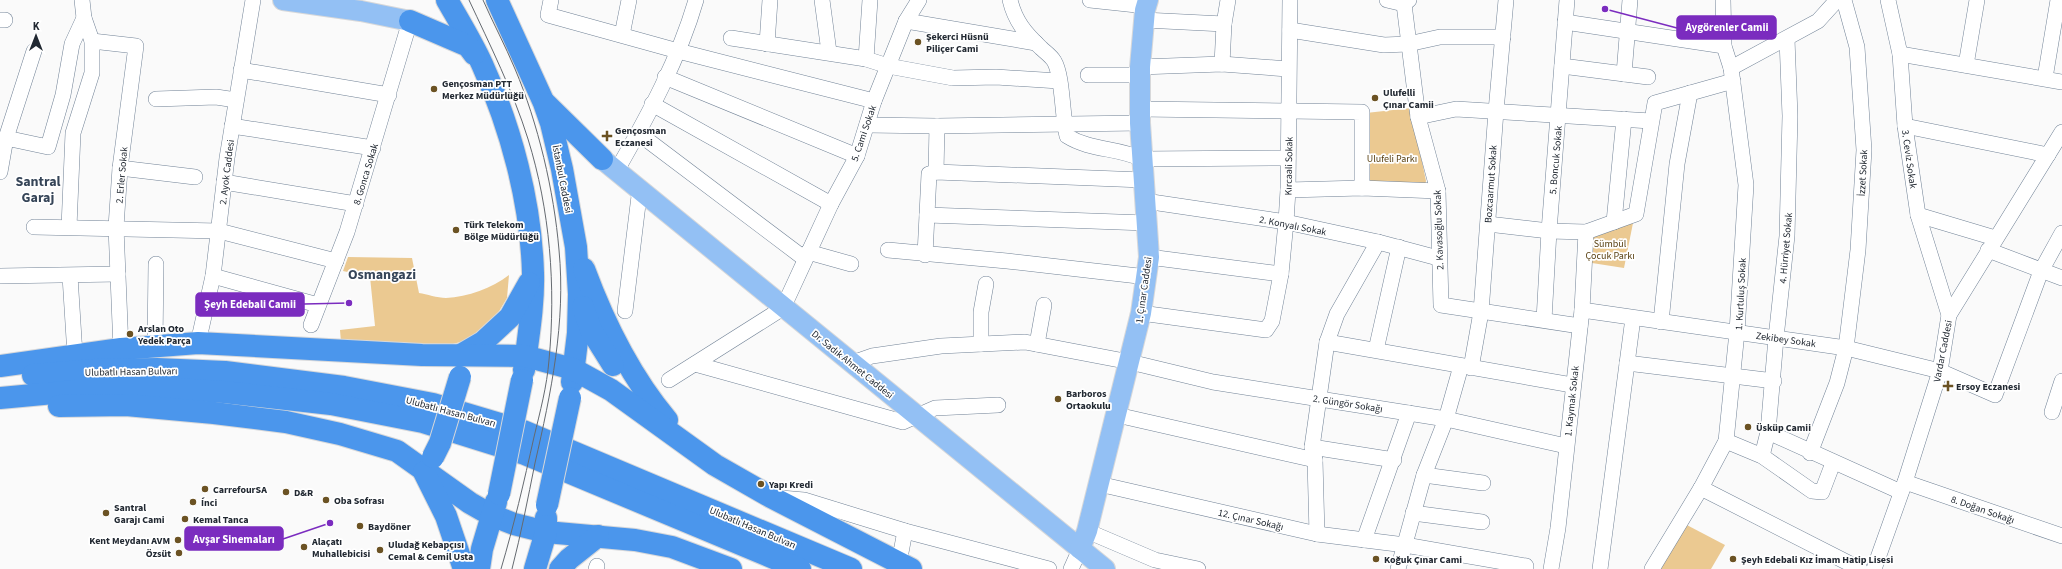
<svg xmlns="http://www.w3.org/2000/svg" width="2062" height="569" viewBox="0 0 2062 569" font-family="'Source Sans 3',sans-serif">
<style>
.green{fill:#ebc991}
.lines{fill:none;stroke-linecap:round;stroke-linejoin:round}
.minor-casing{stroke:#728397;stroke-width:16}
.major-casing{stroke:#d7d8da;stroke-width:22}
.highway-casing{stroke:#d7d8da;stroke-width:24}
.minor{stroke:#fff;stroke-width:15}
.major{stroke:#93c0f4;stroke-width:20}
.highway{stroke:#4b96ec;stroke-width:22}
.tram{stroke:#656a70;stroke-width:1}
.highway-bridge-casing{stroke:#d7d8da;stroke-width:24;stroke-linecap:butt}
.highway-bridge{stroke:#4b96ec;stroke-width:22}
.poi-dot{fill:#6b5223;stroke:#fff;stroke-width:1.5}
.labels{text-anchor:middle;stroke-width:3.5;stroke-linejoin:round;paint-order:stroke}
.poi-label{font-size:10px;font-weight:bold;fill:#222932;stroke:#fff;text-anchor:start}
.street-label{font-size:10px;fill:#222932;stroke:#fff}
.park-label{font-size:10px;fill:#573e0e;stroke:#fff}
.district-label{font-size:14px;font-weight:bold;fill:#364558;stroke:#fff}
.leader{fill:none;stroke:#7b2cbf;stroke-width:1.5}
.callout-dot{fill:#7b2cbf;stroke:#fff;stroke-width:1.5}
.callout{fill:#7b2cbf;stroke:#7b2cbf;stroke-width:1.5}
.callout-label{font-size:11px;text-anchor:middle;font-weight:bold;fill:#fff}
</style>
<rect width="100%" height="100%" fill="#fafafa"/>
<!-- green -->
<g class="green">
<path d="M1411,108l15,73 -2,8 -61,-3 3,-73z"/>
<path d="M1633,223l-9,45 -32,-5v-26z"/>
<path d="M348,257l64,1 7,35c8,1 18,5 27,5 22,-1 46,-10 63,-23l-2,23 -9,15 -12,14 -18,13 -23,6 -104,-4 -1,-12 35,-4 -5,-49 -27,-6z"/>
<path d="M1683,523l42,22 -14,24h-54z"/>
</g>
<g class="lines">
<defs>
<g id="minor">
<path d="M551,0l-3,15 130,36 196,50"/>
<path d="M822,0l7,52"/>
<path d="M1010,0c5,21 15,33 31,48 4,4 10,8 13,13 9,14 8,56 13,75 24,15 50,11 75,23l146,-1"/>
<path d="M1090,0l56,6"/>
<path d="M1387,0l17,4"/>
<path d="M1409,0l-5,4 14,113 20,74 3,114 139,21"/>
<path d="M1888,0l12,54 5,72 13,89 31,100"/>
<path d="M0,20h5"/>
<path d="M1144,20l80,4"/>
<path d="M906,21l130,22"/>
<path d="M1565,22l159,24"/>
<path d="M1290,30l94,15 24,-1 32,-7h63"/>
<path d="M622,35l7,-35"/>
<path d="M731,38l135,21 22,7 65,12 43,-1 63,4"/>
<path d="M92,41l44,5 -16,122 -4,59 5,122"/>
<path d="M767,44l3,-44"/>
<path d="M1900,54l162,28"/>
<path d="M866,59l4,-59"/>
<path d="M1222,64l2,-40 4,-24"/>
<path d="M1966,65l11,-65"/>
<path d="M1562,66l86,11"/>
<path d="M1140,67l82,-3 66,5"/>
<path d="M1731,68l87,-47 19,-21"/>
<path d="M241,70l148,25"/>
<path d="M1624,74l6,-74"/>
<path d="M1088,75h52"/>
<path d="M665,77l192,79"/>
<path d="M2045,78l13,-78"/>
<path d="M156,99l60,-2 20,3"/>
<path d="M652,104l179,100"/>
<path d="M1140,109l222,3v76"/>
<path d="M1418,117l38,-8 195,12"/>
<path d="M867,125l70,1 203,-3"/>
<path d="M232,126l141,22"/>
<path d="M1905,126l143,29"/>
<path d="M638,133l167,126"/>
<path d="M6,138l42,9 15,-52 9,-51 12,-26"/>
<path d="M120,168l75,9"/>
<path d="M617,170c31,-54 62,-111 79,-170"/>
<path d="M0,172l6,-34 28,-87"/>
<path d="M936,172l1,-46"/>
<path d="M224,182l132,22"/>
<path d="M1288,190l74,-2 76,3"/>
<path d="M1145,201l141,21 92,20 60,16"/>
<path d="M927,215l219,8"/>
<path d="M1918,215l77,23"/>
<path d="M1614,222l10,-103"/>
<path d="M1488,224l61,7 37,1 50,-18 19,-111 78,-22"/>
<path d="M34,227l185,4 117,30"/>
<path d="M69,227l4,-94 19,-60v-32l-8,-23 -2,-18"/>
<path d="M888,250l119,11 140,16"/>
<path d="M1988,250l74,28"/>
<path d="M808,252l43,12"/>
<path d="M925,255l4,-81 7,-2 207,8"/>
<path d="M1149,257l132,17"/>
<path d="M0,276l118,-2"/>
<path d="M70,276l5,79"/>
<path d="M213,276l105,29"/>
<path d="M1582,310l264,38 94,23 55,24 46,-124 21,-38"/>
<path d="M625,311l15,-123"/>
<path d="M1141,313l125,17 6,-9 9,-47 5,-52 2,-32 2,-190"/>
<path d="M1544,320l5,-89 18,-231"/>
<path d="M1661,322l16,-158 13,-71"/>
<path d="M311,325l36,-93 63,-211"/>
<path d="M1327,342l245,43"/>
<path d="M198,343l15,-67 14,-118 26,-158"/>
<path d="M981,344v-32l5,-28"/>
<path d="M1037,344l7,-39"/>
<path d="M155,345l1,-81"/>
<path d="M1376,350l23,-103"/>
<path d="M852,363l20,-7 69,-10 84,-4 105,20 83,20 233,37 120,27"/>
<path d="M1627,363l147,18"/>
<path d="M695,364l208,58 32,-14 63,-3"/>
<path d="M1471,368l10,-56 15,-201 10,-111"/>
<path d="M669,380l114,-72 48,-104 26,-48 17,-55 32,-80 13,-21"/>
<path d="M2052,412l10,-31"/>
<path d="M1117,415l198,45"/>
<path d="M1768,432l133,60"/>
<path d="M1726,441l36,15 50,35 10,1 11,-29"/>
<path d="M1312,447l82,13"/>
<path d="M1810,453l27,-70 9,-35 12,-98 6,-100 -7,-103 -13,-47"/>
<path d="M1762,456l6,-24 8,-94 11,-102 3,-120 -3,-77"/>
<path d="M1424,475l59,8"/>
<path d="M1905,482l157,54"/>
<path d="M1099,484l218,50 88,11 121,21"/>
<path d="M1701,488l159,81"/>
<path d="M781,498l23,2 101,31 144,38"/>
<path d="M1413,513l69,9"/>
<path d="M1087,531l68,29 43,9"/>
<path d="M1317,534l-2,-74 -3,-13 15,-105 10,-28 41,-72"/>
<path d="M1364,540l45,-127"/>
<path d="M899,563l6,-32"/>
<path d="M596,569l1,-3"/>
<path d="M1071,569l9,-20"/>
<path d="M1398,569l26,-94 22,-56 15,-53"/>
<path d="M1551,569l7,-41 24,-218 4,-78"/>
<path d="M1600,569l33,-251"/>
<path d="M1652,569l49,-81 25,-47 11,-109 9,-147 -15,-117 -7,-22 -1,-46"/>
<path d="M1874,569l31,-87 35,-111 9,-56 113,-183"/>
</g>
<g id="major">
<path d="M283,0l78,11 49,10"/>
<path d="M602,159l503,410"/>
<path d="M1080,549l7,-18 54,-218 8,-56 -9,-134v-56l5,-57 3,-10"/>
</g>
<g id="highway">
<path d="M447,0c12,21 25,42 35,64 29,64 49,138 51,209 1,32 -5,65 -9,97"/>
<path d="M497,0l47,103 7,20 11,46 14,78 3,47 -1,39 -6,49"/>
<path d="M410,21l58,25 6,8"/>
<path d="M546,104l56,55"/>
<path d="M584,269c20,54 46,107 83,151"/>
<path d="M583,307l8,23 22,35"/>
<path d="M459,356l24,-14 27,-25 19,-34"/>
<path d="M0,366l121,-17 77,-6 224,12 103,1 48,13 38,21 104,75 56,32 140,72"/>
<path d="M33,375l61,-5 63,-1 68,3 119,15 89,17 90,27 328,138"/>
<path d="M0,398l97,-9 63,-1 64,4 107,12 92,18 102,32 275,115"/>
<path d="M59,406l67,-1 88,8 72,9 54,12 57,17 73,52 21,12 23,9 32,8 89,8 37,7 59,22"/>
<path d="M424,472l22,44 18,53"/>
<path d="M479,569l3,-20 14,-47"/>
<path d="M535,569l11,-37v-14"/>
<path d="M560,569l9,-10 29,-23"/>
</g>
</defs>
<!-- minor casing -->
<use href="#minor" class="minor-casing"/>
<!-- major casing -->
<use href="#major" class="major-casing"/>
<!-- highway casing -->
<use href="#highway" class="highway-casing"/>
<!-- minor -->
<use href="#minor" class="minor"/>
<!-- major -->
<use href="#major" class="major"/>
<!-- highway -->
<use href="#highway" class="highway"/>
<!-- tram -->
<g class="tram">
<path d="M469,0c21,45 44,91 59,139 22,71 28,147 21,221 -2,26 -9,52 -15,77 -10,45 -20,88 -33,132"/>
<path d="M483,0c10,23 22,45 32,69 23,54 39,122 44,181 7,72 -8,143 -24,213 -7,35 -14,71 -23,106"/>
</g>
<defs>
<g id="highway-bridge">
<path d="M433,457l7,-14 20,-66"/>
<path d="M499,494l23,-114"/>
<path d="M547,505l23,-107"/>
</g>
</defs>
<!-- highway-bridge casing -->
<use href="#highway-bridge" class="highway-bridge-casing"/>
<!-- highway-bridge -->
<use href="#highway-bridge" class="highway-bridge"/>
</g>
<!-- markers -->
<g class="poi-dot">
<circle cx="918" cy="42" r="4"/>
<circle cx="434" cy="89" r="4"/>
<circle cx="1375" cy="98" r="4"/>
<path d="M605 130h4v4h4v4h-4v4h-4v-4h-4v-4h4z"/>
<circle cx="456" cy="230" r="4"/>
<circle cx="130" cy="334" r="4"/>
<path d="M1946 380h4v4h4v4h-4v4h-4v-4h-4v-4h4z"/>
<circle cx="1058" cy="399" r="4"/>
<circle cx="1748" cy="427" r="4"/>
<circle cx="761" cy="484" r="4"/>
<circle cx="205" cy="489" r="4"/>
<circle cx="286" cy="492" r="4"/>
<circle cx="326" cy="500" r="4"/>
<circle cx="193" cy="502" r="4"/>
<circle cx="106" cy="513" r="4"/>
<circle cx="185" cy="519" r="4"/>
<circle cx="360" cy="526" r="4"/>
<circle cx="178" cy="540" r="4"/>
<circle cx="304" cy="547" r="4"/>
<circle cx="380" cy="550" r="4"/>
<circle cx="179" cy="553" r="4"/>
<circle cx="1376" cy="559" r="4"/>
<circle cx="1733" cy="559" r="4"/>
</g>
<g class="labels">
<!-- poi labels -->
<g class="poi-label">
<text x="926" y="40">Şekerci Hüsnü<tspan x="926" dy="12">Piliçer Cami</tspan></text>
<text x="442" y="87">Gençosman PTT<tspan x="442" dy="12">Merkez Müdürlüğü</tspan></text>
<text x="1383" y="96">Ulufelli<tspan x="1383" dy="12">Çınar Camii</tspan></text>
<text x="615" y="134">Gençosman<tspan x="615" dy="12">Eczanesi</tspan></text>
<text x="464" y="228">Türk Telekom<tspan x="464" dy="12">Bölge Müdürlüğü</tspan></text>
<text x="138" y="332">Arslan Oto<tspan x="138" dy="12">Yedek Parça</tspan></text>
<text x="1956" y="390">Ersoy Eczanesi</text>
<text x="1066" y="397">Barboros<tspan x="1066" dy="12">Ortaokulu</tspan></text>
<text x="1756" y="431">Üsküp Camii</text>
<text x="769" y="488">Yapı Kredi</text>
<text x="213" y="493">CarrefourSA</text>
<text x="294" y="496">D&amp;R</text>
<text x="334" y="504">Oba Sofrası</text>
<text x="201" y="506">Ínci</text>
<text x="114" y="511">Santral<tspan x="114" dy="12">Garajı Cami</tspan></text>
<text x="193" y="523">Kemal Tanca</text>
<text x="368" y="530">Baydöner</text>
<text x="170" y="544" text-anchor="end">Kent Meydanı AVM</text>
<text x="312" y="545">Alaçatı<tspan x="312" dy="12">Muhallebicisi</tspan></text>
<text x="388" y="548">Uludağ Kebapçısı<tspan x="388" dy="12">Cemal &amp; Cemil Usta</tspan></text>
<text x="171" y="557" text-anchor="end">Özsüt</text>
<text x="1384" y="563">Koğuk Çınar Cami</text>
<text x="1741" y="563">Şeyh Edebali Kız İmam Hatip Lisesi</text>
</g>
<!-- street labels -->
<g class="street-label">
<text transform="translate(863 133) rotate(-71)" y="4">5. Cami Sokak</text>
<text transform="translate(1910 159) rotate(82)" y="4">3. Ceviz Sokak</text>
<text transform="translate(1555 160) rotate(-85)" y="4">5. Boncuk Sokak</text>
<text transform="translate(1288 166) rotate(-89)" y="4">Kırcaali Sokak</text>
<text transform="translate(226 172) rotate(-83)" y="4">2. Ayok Caddesi</text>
<text transform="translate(1862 173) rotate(-87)" y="4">İzzet Sokak</text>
<text transform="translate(365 174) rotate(-73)" y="4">8. Gonca Sokak</text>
<text transform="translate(121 175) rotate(-85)" y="4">2. Erler Sokak</text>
<text transform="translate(563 179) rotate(79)" y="4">İstanbul Caddesi</text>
<text transform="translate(1490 184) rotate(-86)" y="4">Bozcaarmut Sokak</text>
<text transform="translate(1293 225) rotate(11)" y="4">2. Konyalı Sokak</text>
<text transform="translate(1438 230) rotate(-92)" y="4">2. Kavasoğlu Sokak</text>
<text transform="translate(1785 248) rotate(-85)" y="4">4. Hürriyet Sokak</text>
<text transform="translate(1143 290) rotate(-82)" y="4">1. Çınar Caddesi</text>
<text transform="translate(1740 294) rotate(-87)" y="4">1. Kurtuluş Sokak</text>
<text transform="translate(1786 339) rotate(8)" y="4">Zekibey Sokak</text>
<text transform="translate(1942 351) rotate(-79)" y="4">Vardar Caddesi</text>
<text transform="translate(853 364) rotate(39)" y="4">Dr. Sadık Ahmet Caddesi</text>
<text transform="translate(131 371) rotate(-1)" y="4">Ulubatlı Hasan Bulvarı</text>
<text transform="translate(1571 401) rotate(-84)" y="4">1. Kaymak Sokak</text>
<text transform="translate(1348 403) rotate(9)" y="4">2. Güngör Sokağı</text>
<text transform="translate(451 411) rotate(15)" y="4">Ulubatlı Hasan Bulvarı</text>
<text transform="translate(1983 509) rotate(19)" y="4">8. Doğan Sokağı</text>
<text transform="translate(1251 519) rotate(13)" y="4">12. Çınar Sokağı</text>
<text transform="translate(753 527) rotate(23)" y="4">Ulubatlı Hasan Bulvarı</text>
</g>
<!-- park labels -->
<g class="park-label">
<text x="1392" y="162">Ulufeli Parkı</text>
<text x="1610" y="247">Sümbül<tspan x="1610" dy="12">Çocuk Parkı</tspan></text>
</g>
<!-- district labels -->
<g class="district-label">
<text x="38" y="186">Santral<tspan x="38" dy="16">Garaj</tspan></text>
<text x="382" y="279">Osmangazi</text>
</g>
</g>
<!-- callouts -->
<path class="leader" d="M1605 9L1677 28M349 303L304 304M330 523L283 539"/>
<g class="callout-dot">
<circle cx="1605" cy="9" r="4"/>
<circle cx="349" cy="303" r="4"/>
<circle cx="330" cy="523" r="4"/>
</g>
<g class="callout">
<rect x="1677" y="16" width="99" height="23" rx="4"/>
<rect x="196" y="293" width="108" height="23" rx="4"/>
<rect x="185" y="527" width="98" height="23" rx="4"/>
</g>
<g class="callout-label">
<text x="1727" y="31">Aygörenler Camii</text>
<text x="250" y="308">Şeyh Edebali Camii</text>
<text x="234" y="543">Avşar Sinemaları</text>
</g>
<!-- north arrow -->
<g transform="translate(36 36)" stroke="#ffffff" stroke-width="3" paint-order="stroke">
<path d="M0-3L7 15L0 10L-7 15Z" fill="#222932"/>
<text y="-6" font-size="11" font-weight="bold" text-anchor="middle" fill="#222932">K</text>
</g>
</svg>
